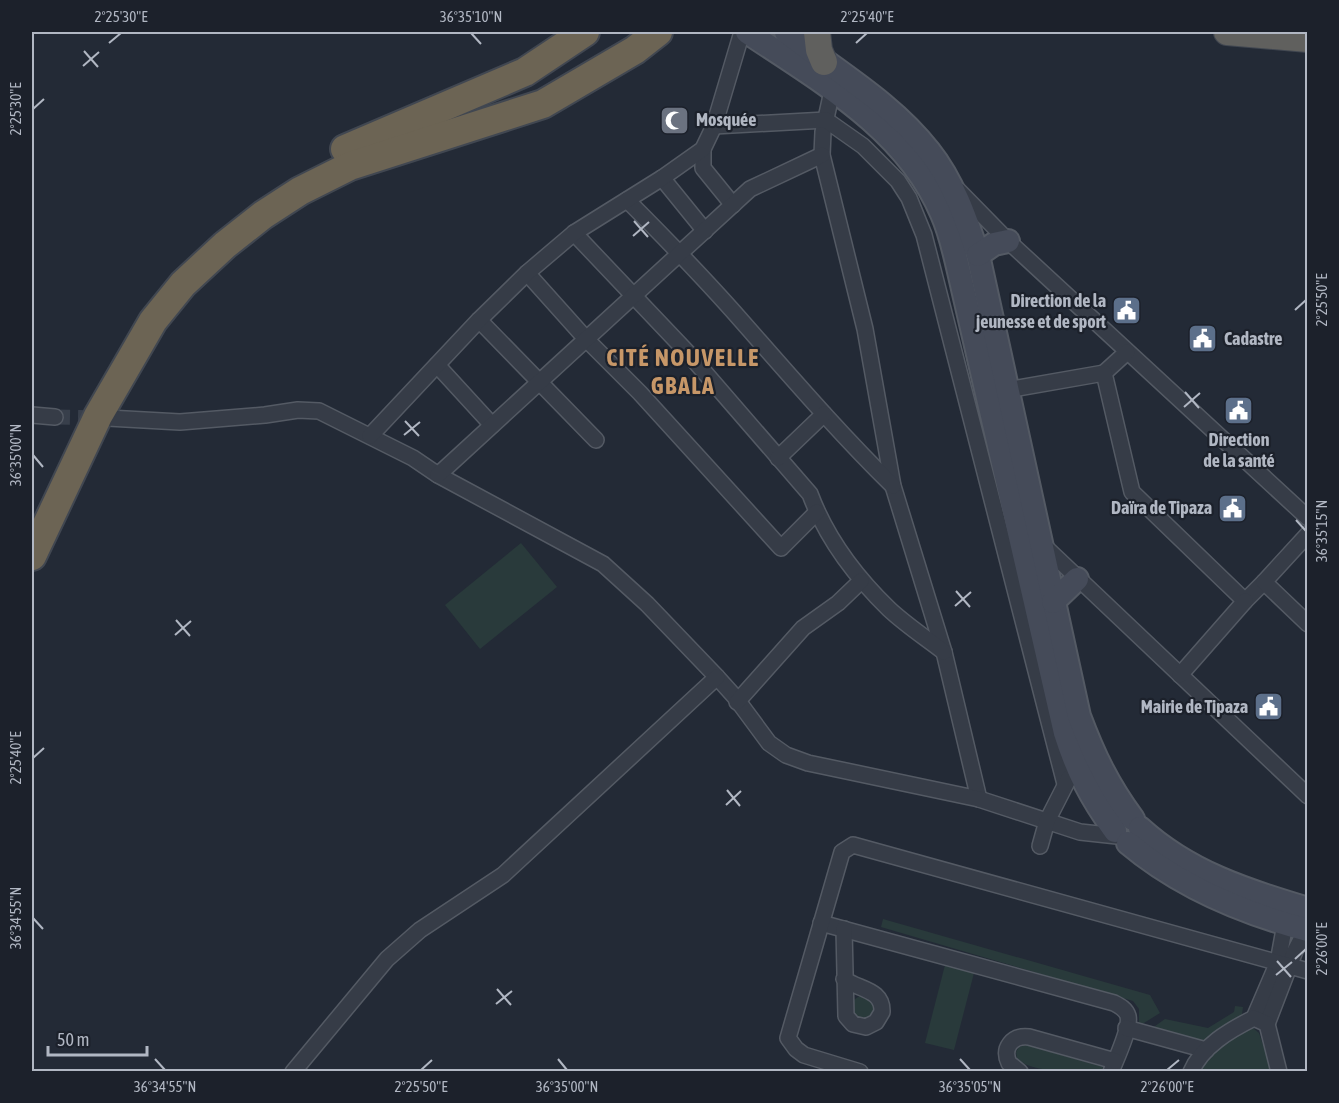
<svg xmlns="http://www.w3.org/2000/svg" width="1339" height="1103" viewBox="0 0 1339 1103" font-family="'Asap Condensed',sans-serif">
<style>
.green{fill:#293a3b}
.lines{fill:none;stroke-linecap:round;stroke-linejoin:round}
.minor-tunnel{stroke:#383f4b;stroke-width:15;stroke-dasharray:15 8;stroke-linecap:butt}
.minor-casing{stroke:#545a64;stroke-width:18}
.secondary-casing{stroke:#545a64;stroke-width:26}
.trunk-casing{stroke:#414751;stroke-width:28}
.motorway-casing{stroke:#414751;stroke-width:32}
.minor{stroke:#363c47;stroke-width:15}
.secondary{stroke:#454b59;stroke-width:22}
.trunk{stroke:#60605e;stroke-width:26}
.motorway{stroke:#6c6454;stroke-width:28}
.ticks{fill:none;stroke:#b1b7c3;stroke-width:2}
.labels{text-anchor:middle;stroke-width:4.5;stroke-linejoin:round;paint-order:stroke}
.poi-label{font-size:18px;font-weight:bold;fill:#b1b7c3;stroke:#1c212b;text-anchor:end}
.district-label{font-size:24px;font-weight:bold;letter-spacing:1.5px;fill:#c79768;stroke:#1c212b}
.neatline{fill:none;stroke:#b1b7c3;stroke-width:2}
.ticks-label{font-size:15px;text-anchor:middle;fill:#b1b7c3}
</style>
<rect width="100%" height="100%" fill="#232a36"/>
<!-- green -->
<g class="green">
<path d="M521,543l36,44 -77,62 -35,-44z"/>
<path d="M883,919l267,76 10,18 -21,13v-17l-6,-8 -252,-74z"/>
<path d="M945,965l29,8 -20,77 -29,-7z"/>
<circle cx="863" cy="1008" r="12"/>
<path d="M1235,1006l8,1 -1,7 -36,29 -55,-14 14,-10 43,9 26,-16z"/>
<path d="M1248,1024l11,9 13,39h-74l13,-17z"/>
<path d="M1027,1045l76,22 -1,4c-21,1 -72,3 -85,-13l-1,-6 3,-5z"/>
</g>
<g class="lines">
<!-- minor-tunnel -->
<path class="minor-tunnel" d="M55,417l47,1"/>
<defs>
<g id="minor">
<path d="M832,91l-9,41 -1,23 43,174 28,157 51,166 35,147"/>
<path d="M714,126l112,-6 37,26 35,35 11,17 15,37 141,549"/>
<path d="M703,149v19l30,37"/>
<path d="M662,178l43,53"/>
<path d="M958,190l50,51 300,277"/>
<path d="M627,200c36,36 71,72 105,110 53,60 104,120 161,176"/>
<path d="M574,233l113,119 123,142c16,43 46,83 79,115 17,16 37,29 55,43"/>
<path d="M527,273l60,67 53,53 141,155 36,-36"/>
<path d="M479,320l117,120"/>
<path d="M437,365l55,60"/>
<path d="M1104,373l23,-21"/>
<path d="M1007,390l97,-17 28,119 113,109 19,-19"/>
<path d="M32,415l23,2"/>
<path d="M108,418l72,4 85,-7 33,-5 21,1 94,47 25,17 165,89 44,40 70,73 18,20 34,46 17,12 22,8 171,36 101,33 37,4"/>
<path d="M370,436l109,-116 48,-47 47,-40 88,-55 41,-29 11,-23 28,-94"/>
<path d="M778,458l46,-44"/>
<path d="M438,475l312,-286 72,-34"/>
<path d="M1308,534l-44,48 44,42"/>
<path d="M1042,544l266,252"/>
<path d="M1180,675l65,-74"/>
<path d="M737,702l66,-74 35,-25 23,-22"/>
<path d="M1040,846l7,-25 22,-43"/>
<path d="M821,923l293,80c6,3 12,6 14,13 3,12 -12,43 -17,56"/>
<path d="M844,929l2,87 7,8 13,3 10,-5 6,-10c1,-23 -23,-22 -38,-33"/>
<path d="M1254,1018l24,-56 7,-38"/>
<path d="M1267,1024l28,-73 11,-21"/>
<path d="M1126,1028l80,22"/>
<path d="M293,1072l94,-113 33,-29 83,-55 214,-198"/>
<path d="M860,1072l-56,-17 -8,-6 -8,-11 54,-186 11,-7 455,126"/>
<path d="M1020,1072l-11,-9c-7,-15 3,-28 20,-26l86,24"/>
<path d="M1191,1072c11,-26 39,-42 63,-54l13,6 12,48"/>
</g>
<g id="secondary">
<path d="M747,32c73,49 159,97 195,182 9,20 13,41 18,62l105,457c12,38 26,65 50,98"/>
<path d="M786,32c48,38 105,70 143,119 24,30 37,68 49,104l101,461c15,40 29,69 54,103"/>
<path d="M978,255l16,-11 14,-3"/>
<path d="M1053,602l24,-23"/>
<path d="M1140,828c48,44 107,63 168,81"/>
<path d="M1128,843c51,43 115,70 180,87"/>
</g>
<g id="trunk">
<path d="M817,32l2,18 5,12"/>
<path d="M1227,32l81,7"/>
</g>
<g id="motorway">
<path d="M345,149l180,-77 60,-40"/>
<path d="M32,556l66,-140 55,-95 30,-37 42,-39 38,-30 37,-24 50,-25 193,-62 92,-54 23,-18"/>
</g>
</defs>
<!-- minor casing -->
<use href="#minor" class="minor-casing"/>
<!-- secondary casing -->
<use href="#secondary" class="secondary-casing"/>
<!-- trunk casing -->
<use href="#trunk" class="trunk-casing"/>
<!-- motorway casing -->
<use href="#motorway" class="motorway-casing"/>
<!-- minor -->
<use href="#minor" class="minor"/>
<!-- secondary -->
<use href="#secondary" class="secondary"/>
<!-- trunk -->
<use href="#trunk" class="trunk"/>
<!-- motorway -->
<use href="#motorway" class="motorway"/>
</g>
<!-- ticks -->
<path class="ticks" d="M471,33l10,11M109,43l12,-10M856,43l11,-10M84,51l14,16M83,66l16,-14M33,109l11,-10M634,221l14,16M633,236l16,-14M1295,310l11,-10M1185,392l14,16M1184,407l16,-14M405,421l14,15M404,435l16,-13M33,455l10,12M1296,520l10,11M956,591l14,16M955,606l16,-14M176,620l14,16M175,635l16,-14M33,758l11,-10M727,790l13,16M726,805l15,-14M33,918l10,11M1295,959l11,-10M1277,961l14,16M1276,975l16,-13M497,989l14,16M496,1004l16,-13M155,1059l10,11M558,1059l9,11M960,1059l10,11M421,1070l11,-10M1167,1070l12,-10"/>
<!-- icons -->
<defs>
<symbol id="mosque-square" viewBox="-11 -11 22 22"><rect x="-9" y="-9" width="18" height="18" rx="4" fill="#6b7280" stroke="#1c212b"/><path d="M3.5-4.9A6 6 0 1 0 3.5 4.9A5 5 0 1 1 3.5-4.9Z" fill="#fff"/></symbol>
<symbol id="civic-square" viewBox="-11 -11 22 22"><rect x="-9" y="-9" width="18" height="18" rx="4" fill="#5c6f8a" stroke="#1c212b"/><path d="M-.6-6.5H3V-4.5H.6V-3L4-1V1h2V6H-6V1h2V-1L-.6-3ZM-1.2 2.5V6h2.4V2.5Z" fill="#fff"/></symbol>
</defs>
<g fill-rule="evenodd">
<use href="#mosque-square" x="658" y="104" width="33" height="33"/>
<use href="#civic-square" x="1110" y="294" width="33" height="33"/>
<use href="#civic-square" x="1186" y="322" width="33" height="33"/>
<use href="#civic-square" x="1222" y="394" width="33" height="33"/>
<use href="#civic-square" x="1216" y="492" width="33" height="33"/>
<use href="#civic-square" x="1252" y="690" width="33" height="33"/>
</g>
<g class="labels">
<!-- poi labels -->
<g class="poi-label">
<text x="696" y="126" text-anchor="start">Mosquée</text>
<text x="1106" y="307">Direction de la<tspan x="1106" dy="21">jeunesse et de sport</tspan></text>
<text x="1224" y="345" text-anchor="start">Cadastre</text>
<text x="1239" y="446" text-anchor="middle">Direction<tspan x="1239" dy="21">de la santé</tspan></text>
<text x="1212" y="514">Daïra de Tipaza</text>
<text x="1248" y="713">Mairie de Tipaza</text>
</g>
<!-- district labels -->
<g class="district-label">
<text x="683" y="366">CITÉ NOUVELLE<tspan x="683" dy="28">GBALA</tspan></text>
</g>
</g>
<!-- border -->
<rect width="1339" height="1103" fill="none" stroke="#1c212b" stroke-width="66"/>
<!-- scale -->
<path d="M48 1046v9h99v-9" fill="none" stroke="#b1b7c3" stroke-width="3"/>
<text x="57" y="1046" font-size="18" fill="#b1b7c3" stroke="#1c212b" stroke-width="4.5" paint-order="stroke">50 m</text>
<rect x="33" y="33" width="1273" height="1037" class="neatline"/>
<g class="ticks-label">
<text x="121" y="22">2°25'30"E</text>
<text x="471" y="22">36°35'10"N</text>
<text x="867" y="22">2°25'40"E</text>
<text transform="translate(16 109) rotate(-90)" y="5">2°25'30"E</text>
<text transform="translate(1322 300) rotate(-90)" y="5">2°25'50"E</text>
<text transform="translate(16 455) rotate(-90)" y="5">36°35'00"N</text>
<text transform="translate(1322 531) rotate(-90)" y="5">36°35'15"N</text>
<text transform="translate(16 758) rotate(-90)" y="5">2°25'40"E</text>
<text transform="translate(16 918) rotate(-90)" y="5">36°34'55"N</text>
<text transform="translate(1322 949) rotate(-90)" y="5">2°26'00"E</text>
<text x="165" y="1092">36°34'55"N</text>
<text x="421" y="1092">2°25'50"E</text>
<text x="567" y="1092">36°35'00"N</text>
<text x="970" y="1092">36°35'05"N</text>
<text x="1167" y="1092">2°26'00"E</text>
</g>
</svg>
